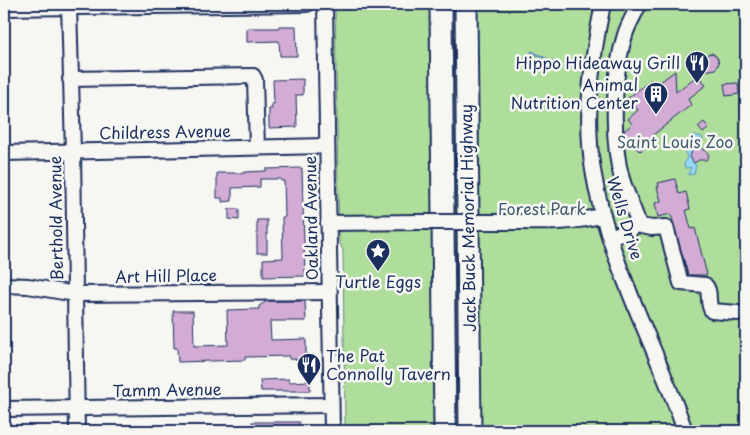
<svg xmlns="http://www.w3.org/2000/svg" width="750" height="435" viewBox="0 0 750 435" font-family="'Playpen Sans',sans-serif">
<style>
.green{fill:#afdd9c;stroke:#65867d}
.water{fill:#95d8f6;stroke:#6494b9}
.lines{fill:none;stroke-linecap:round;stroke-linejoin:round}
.stream{stroke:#6494b9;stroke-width:3}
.building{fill:#d2acd4;stroke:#1b2f5e}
.minor-casing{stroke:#1b2f5e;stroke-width:18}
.highway-casing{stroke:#1b2f5e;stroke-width:25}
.minor{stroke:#f6f6f2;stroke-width:14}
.highway{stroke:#f6f6f2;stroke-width:21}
.minor-bridge-casing{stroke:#1b2f5e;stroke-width:18;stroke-linecap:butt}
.minor-bridge{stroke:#f6f6f2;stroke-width:14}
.labels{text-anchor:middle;stroke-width:5;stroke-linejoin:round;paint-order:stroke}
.poi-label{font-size:16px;fill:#1b2f5e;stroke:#f6f6f2;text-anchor:end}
.street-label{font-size:16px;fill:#1b2f5e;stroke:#f6f6f2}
.park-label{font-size:16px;fill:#405a6e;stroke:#f6f6f2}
</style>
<rect width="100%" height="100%" fill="#f6f6f2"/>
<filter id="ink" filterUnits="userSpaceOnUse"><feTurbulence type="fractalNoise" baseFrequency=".02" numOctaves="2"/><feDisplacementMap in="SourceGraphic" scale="10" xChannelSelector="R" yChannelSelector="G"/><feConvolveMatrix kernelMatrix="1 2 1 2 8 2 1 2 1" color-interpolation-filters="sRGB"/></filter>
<g filter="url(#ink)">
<!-- green -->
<path class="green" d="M335,4h411v427h-403l2,-6 -2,-174 -4,-10z"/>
<!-- water -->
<path class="water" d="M694,135l8,2 1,2 -5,3 -8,15 6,9 -2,8 -6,1 3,-8 -6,1 -1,-3 3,-7 -2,-6 2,-8 6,-2 -1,-6z"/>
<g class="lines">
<!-- stream -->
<path class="stream" d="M532,52l20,10"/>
</g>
<!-- building -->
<g class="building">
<path d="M279,26h17l1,30h-17l-1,-15 -32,1v-14h32z"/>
<path d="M712,53l5,4 2,6 -3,6 -12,2 -2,-11 3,-5z"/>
<path d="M675,71l1,21 22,-17 8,10 -18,14 3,6 -38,30 2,4 -14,12 -1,-1 -1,1 -15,-18v-2l8,-7 -4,-5 10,-9 -10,-12 23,-18 5,5z"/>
<path d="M303,79v16h-7l1,32 -28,1v-19h3l-1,-5h3l-1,-24z"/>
<path d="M738,83l1,11 -13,2 -2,-12z"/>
<path d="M704,122l5,6 -6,5 -5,-6z"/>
<path d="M698,144l4,5 5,3 2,4 -3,4h-7l-5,3 -4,-6 3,-10z"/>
<path d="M302,168l3,108 -42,1v-18l20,-1 -1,-41h3l-1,-36h-3v-2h-21v8l-28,1v13l-10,1v-4h-5v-25h28v-1l21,-1v-2z"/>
<path d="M675,179l4,15 7,-2 4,17 -4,1 5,19 4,-1 12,47h-19l-17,-61 -13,3 -3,-14 6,-2 -4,-14h2l-1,-4z"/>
<path d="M229,209h10v11l-10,-1z"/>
<rect x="257" y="220" width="10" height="33"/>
<path d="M267,301h38l1,20h-36l1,19 35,-1v21l-17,-1v-3l-44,1v3l-67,2 -1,-14h-3l-1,-37h20l1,35 34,-1 -1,-35 32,-1v-3z"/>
<path d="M289,379v3l21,-1v10h-49l-1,-11z"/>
<rect x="252" y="422" width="47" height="9"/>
</g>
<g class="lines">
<defs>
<g id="minor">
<path d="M69,4l4,148 4,279"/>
<path d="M325,4l7,427"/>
<path d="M603,4c-11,53 -19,111 -10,166 14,90 63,175 92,261"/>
<path d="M639,4c-4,10 -11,20 -14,31 -12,39 -14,105 -3,144 4,14 11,28 16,43l3,4 11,2 14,-1 15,56 24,2c7,7 1,17 7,26l26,2"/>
<path d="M4,8l303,-4"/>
<path d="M70,79l183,-3 2,4 2,67"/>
<path d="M4,153l323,-7"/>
<path d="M490,222c37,-1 77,4 113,-7"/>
<path d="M328,223l93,-1"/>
<path d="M610,237l21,-8 7,-7"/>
<path d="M4,285l24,1 47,8 254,-2"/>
<path d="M4,409l327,-4"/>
</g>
<g id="highway">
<path d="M441,4l4,427"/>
<path d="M466,4l4,427"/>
</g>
</defs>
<!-- minor casing -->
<use href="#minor" class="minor-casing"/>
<!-- highway casing -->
<use href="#highway" class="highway-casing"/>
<!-- minor -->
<use href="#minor" class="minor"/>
<!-- highway -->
<use href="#highway" class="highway"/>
<defs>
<path id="minor-bridge" d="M421,222h69"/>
</defs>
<!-- minor-bridge casing -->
<use href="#minor-bridge" class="minor-bridge-casing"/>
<!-- minor-bridge -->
<use href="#minor-bridge" class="minor-bridge"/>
</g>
</g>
<!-- icons -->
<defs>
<symbol id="restaurant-pin" viewBox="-11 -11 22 30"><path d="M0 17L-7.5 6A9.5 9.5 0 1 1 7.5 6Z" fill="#1b2f5e" stroke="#f6f6f2"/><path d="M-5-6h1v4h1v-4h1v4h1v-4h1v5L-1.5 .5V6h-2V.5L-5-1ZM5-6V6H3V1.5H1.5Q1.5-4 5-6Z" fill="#fff"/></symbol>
<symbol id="building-pin" viewBox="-11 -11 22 30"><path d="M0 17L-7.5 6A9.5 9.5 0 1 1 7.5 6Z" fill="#1b2f5e" stroke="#f6f6f2"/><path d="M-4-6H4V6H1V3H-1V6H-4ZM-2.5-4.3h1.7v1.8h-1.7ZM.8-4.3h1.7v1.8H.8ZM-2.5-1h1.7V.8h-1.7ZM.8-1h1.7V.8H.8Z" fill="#fff"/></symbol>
<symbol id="sight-pin" viewBox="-11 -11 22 30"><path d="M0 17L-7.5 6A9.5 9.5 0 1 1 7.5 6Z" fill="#1b2f5e" stroke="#f6f6f2"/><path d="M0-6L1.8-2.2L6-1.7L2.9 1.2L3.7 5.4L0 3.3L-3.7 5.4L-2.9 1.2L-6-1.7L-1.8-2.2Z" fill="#fff"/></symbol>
</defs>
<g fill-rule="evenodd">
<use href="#restaurant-pin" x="683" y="49" width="28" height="38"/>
<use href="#building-pin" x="642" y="80" width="28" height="38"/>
<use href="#sight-pin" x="364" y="237" width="28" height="38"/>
<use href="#restaurant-pin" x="295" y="351" width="28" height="38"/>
</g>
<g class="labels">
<!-- poi labels -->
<g class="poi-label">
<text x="680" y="69">Hippo Hideaway Grill</text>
<text x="638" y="91">Animal<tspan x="638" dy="18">Nutrition Center</tspan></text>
<text x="378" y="288" text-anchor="middle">Turtle Eggs</text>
<text x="326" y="362" text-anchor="start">The Pat<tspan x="326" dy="18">Connolly Tavern</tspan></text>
</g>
<!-- street labels -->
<g class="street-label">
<text transform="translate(165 132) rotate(-1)" y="6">Childress Avenue</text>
<text transform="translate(56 218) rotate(-91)" y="6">Berthold Avenue</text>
<text transform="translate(311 218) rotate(-91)" y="6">Oakland Avenue</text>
<text transform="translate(468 218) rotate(-91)" y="6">Jack Buck Memorial Highway</text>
<text transform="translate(625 218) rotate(73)" y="6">Wells Drive</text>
<text transform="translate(166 276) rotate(-1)" y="6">Art Hill Place</text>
<text transform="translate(167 390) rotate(-1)" y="6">Tamm Avenue</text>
</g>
<!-- park labels -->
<g class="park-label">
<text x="675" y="148">Saint Louis Zoo</text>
<text x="542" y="215">Forest Park</text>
</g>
</g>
<!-- margin -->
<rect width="750" height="435" fill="none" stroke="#f6f6f2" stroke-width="20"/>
<rect x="10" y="10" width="730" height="415" fill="none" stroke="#1b2f5e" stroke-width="2" filter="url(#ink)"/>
</svg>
